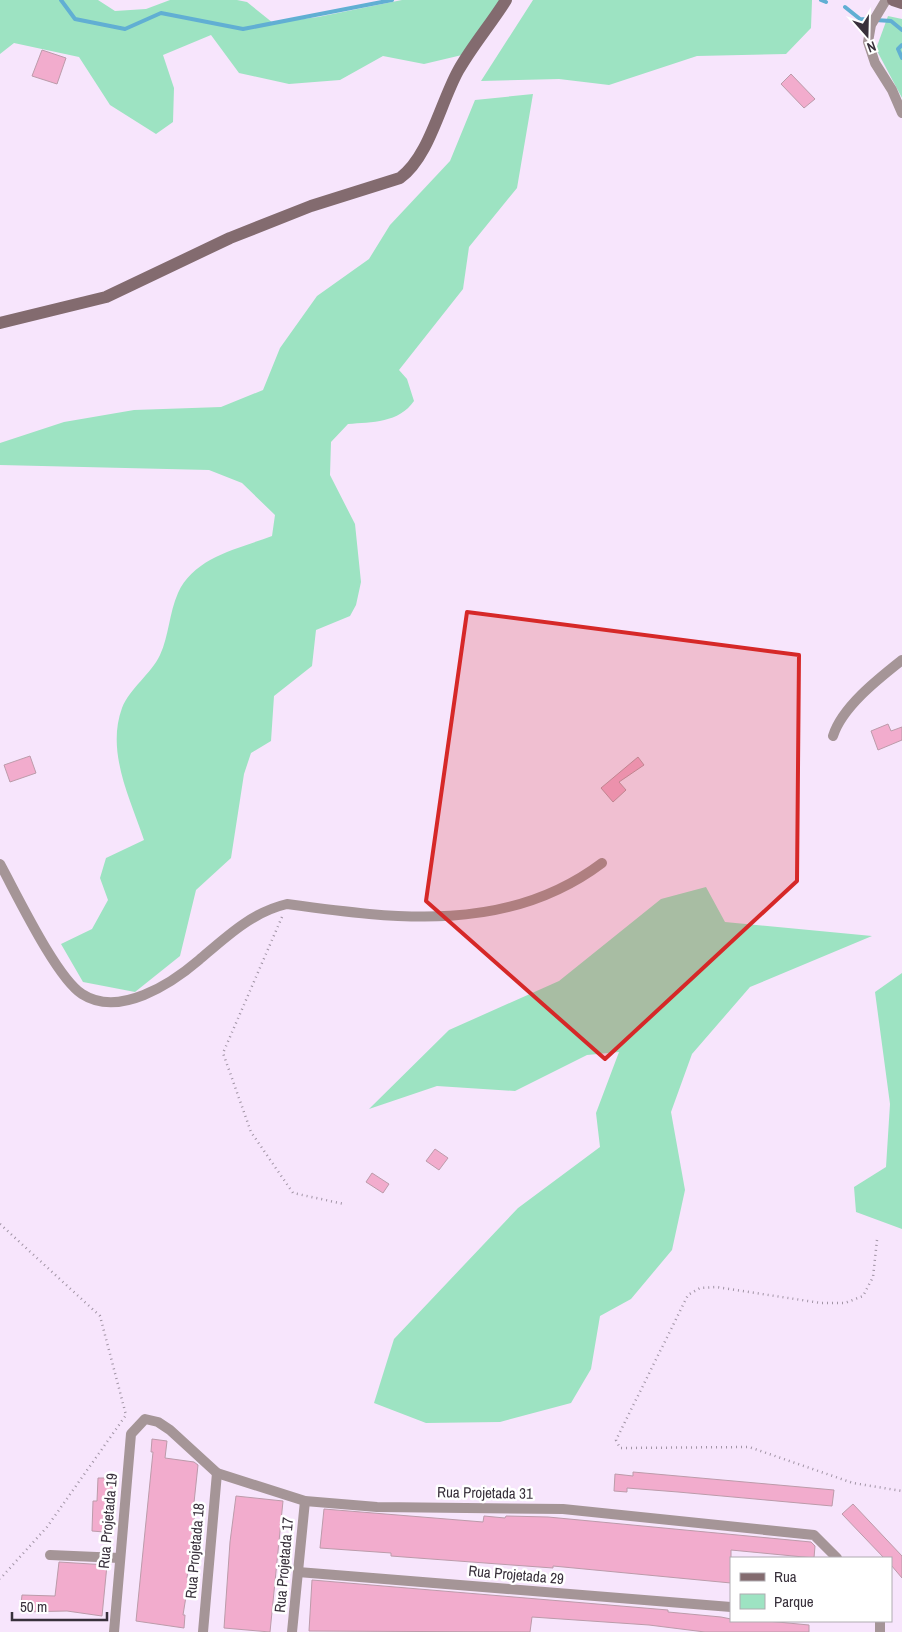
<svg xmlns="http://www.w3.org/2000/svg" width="902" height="1632" viewBox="0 0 902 1632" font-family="'Archivo Narrow',sans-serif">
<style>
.green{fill:#9de3c2}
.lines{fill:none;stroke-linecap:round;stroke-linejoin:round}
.stream{stroke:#61afd3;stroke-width:4}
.building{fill:#f2accd;stroke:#bc9baa}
.path{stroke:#a194a5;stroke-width:2.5;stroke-dasharray:1 4;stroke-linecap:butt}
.street{stroke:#a59597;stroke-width:10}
.secondary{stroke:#836b6f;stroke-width:12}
.marked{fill:#d62828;fill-opacity:0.2;stroke:#d62828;stroke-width:4;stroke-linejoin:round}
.labels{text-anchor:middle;stroke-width:5;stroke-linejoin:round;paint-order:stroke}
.street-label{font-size:15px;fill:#38303b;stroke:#fff}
</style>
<rect width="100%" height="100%" fill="#f7e5fc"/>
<!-- green -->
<g class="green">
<path d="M0,0h98l17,11 31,-2 24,-9h67l10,2 26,21 45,-6 84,-17h98l-38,55 -38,9 -41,-8 -43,24 -51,4 -50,-11 -28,-38 -48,20 11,33 -1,34 -17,12 -46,-29 -31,-48 -65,-14 -14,11z"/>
<path d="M533,0h279l-1,28 -25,26 -89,2 -88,29 -50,-6 -78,2z"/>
<path d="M888,16l14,3v79l-26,-49z"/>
<path d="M533,94l-16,94 -48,59 -6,42 -64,81 8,9 7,22c-15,22 -42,21 -66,23l-17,18 -1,33 25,49 6,58 -5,23 -6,11 -34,14 -4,36 -38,30 -3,45 -20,12 -7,21 -13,84 -35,32 -16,66 -45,36 -52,-10 -22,-38 31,-15 16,-29 -8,-22 6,-20 38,-18c-14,-42 -38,-88 -22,-132 8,-20 29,-34 38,-53 9,-19 9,-42 18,-62 16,-36 60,-44 94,-57l3,-21 -33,-32 -33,-13 -209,-5v-22l64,-21 70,-12 87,-3 42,-17 17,-42 37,-52 52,-37 21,-34 60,-64 25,-61z"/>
<path d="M706,887l19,35 147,14 -122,51 -58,67 -21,58 14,78 -13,60 -41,49 -31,17 -9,53 -20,34 -71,19 -74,1 -52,-20 20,-64 124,-131 82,-61 -4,-34 23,-61 -32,3 -72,36 -78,-5 -68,23 80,-79 110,-49 102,-82z"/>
<path d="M902,973v256l-46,-17 -2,-25 32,-20 4,-63 -15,-112z"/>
</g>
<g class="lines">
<!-- stream -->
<g class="stream">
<path d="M61,0l14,19 50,10 36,-16 82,16 149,-29"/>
<path d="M821,0l5,2"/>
<path d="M845,7l15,12 31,2 11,9"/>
<path d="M902,45l-4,4 4,9"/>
</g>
</g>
<!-- building -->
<g class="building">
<path d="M42,50l24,8 -9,26 -25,-8z"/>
<path d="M791,74l24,25 -11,9 -23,-24z"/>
<path d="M888,724l3,7 11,-4v13l-24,10 -7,-19z"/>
<path d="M30,756l6,17 -26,9 -6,-17z"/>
<path d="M638,757l6,8 -25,17 7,8 -13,12 -12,-14z"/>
<path d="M435,1149l13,9 -9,12 -13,-9z"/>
<path d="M372,1173l17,11 -6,9 -17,-11z"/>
<path d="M152,1439l15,2 -2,17 29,4 4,3 -5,47h2l-8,66h2l-6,37h2l-1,13 -48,-7 17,-169h-2z"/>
<path d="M633,1472l201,18 -2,16 -154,-14 -51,-4v4l-13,-1 1,-17 18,2z"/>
<path d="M98,1478h15l-1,14h-5l-3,40 -12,-1 1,-30h4z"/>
<path d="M236,1496l47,5 -13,131 -46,-4 6,-86z"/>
<path d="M853,1504l49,52v22l-11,-13v-7h-7l-42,-44z"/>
<path d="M324,1509l159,13 1,-6 21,2 1,-2 42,1 263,25 4,4 -1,12 -83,-8v33l-178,-17v2l-41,-3 -108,-8 -13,-1v-3l-71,-5z"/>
<path d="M59,1562l48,3 -5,51 -35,-5 -47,1 2,-17 33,1z"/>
<path d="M312,1580l356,30v2l53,5 10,2v2h36l42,4v7h-104l-56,-7 -117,-8 -2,15 -221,-1z"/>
</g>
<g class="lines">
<!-- path -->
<g class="path">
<path d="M282,917l-59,136 28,79 42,61 51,11"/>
<path d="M0,1224l100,92 26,99 -79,112 -47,52"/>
<path d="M877,1240l-4,37 -10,19 -18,7h-24l-105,-16 -16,1 -12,7 -72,145 4,8 129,-1 104,36 49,8"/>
</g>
<!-- street -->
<g class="street">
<path d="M886,0l-15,25 -3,17 7,21 17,27 10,23"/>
<path d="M833,736c9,-29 45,-57 69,-76"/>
<path d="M0,864c17,31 56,113 82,130 37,24 89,-10 117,-34 27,-23 53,-48 88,-56 110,15 221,30 315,-41"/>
<path d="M50,1555l70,3"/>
<path d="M298,1572l433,35"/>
<path d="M114,1632l17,-198 14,-15 13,3 12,8 47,43 88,28 72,6 186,2 251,26 23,23"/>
<path d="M203,1632l14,-159"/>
<path d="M292,1632l13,-131"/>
<path d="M880,1632v-11"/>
</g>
<!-- secondary -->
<g class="secondary">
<path d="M893,0l9,3"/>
<path d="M0,323l106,-26 124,-59 81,-32 89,-28c29,-21 40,-74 58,-107 14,-25 33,-47 48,-71"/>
</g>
</g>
<!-- marked area -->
<path class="marked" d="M467,612l332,43 -2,226 -192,178 -179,-158z"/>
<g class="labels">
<!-- street labels -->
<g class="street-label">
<text transform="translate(485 1493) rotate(1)" y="5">Rua Projetada 31</text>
<text transform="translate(108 1521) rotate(-85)" y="5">Rua Projetada 19</text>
<text transform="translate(195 1551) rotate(-85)" y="5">Rua Projetada 18</text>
<text transform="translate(284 1565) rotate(-85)" y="5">Rua Projetada 17</text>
<text transform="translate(516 1575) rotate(5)" y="5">Rua Projetada 29</text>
</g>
</g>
<!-- legend -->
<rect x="730" y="1557" width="162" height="65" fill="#ffffff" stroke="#afacb1"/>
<rect x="740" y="1573" width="25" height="8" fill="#836b6f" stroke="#afacb1"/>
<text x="774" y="1582" font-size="15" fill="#38303b">Rua</text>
<rect x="740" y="1594" width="25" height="15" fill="#9de3c2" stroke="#afacb1"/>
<text x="774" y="1607" font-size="15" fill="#38303b">Parque</text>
<!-- north arrow -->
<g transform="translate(867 35) rotate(160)" stroke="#ffffff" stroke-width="4" paint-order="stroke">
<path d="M0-4L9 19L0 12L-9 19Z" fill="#38303b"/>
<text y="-8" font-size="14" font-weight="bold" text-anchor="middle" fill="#38303b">N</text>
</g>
<!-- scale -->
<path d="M12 1612v8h95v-8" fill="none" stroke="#38303b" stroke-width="2.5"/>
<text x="20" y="1612" font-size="15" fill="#38303b" stroke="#ffffff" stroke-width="4" paint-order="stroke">50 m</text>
</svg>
